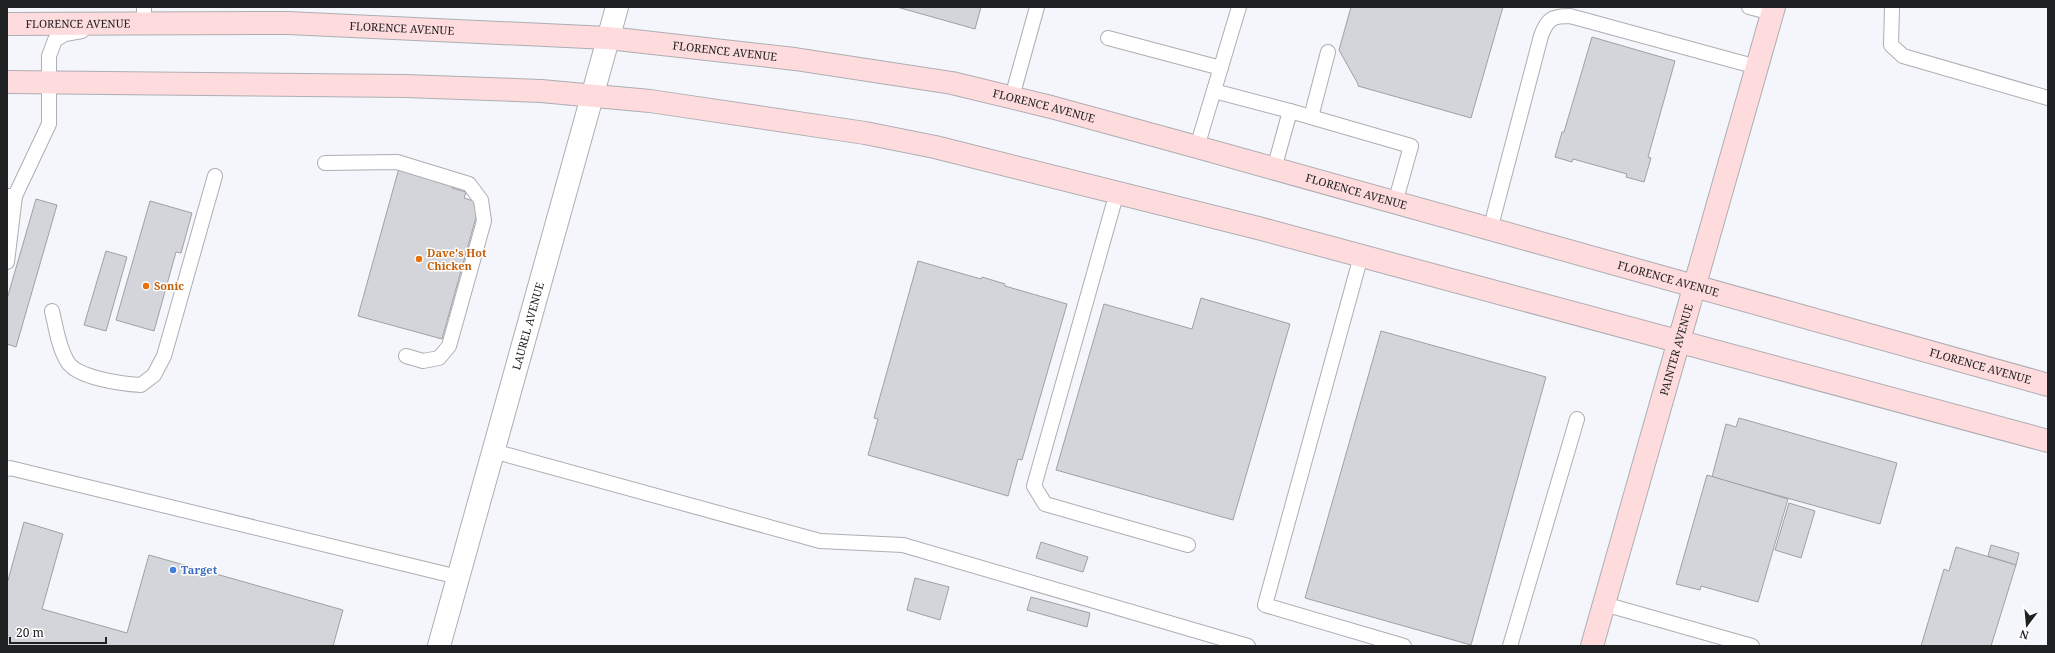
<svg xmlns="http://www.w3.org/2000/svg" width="2055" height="653" viewBox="0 0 2055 653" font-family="'Noto Serif',serif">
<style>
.building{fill:#d4d5da;stroke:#9f9fa4}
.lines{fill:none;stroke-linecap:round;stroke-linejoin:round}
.lane-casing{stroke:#adaeb3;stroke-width:16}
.street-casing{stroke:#adaeb3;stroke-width:24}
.secondary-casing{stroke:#adaeb3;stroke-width:24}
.lane{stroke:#fff;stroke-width:14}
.street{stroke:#fff;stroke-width:22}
.secondary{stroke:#fedbdc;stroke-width:22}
.food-dot{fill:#e8710a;stroke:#fff;stroke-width:1.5}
.shop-dot{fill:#3f7fe0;stroke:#fff;stroke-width:1.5}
.labels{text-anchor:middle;stroke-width:3;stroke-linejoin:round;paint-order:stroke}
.street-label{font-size:11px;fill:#202123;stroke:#fff}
.food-label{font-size:11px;font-weight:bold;fill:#c56008;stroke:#fff;text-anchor:start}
.shop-label{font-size:11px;font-weight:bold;fill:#366cbe;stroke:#fff;text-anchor:start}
</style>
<rect width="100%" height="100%" fill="#f5f6fb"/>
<!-- building -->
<g class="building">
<path d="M897,7h84l-6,22z"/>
<path d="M1351,7h152l-32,111 -113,-32v-2l-19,-34z"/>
<path d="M1592,37l83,24 -27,96 3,1 -7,24 -18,-5 1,-3 -54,-15 -1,3 -17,-5 7,-25h2z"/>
<path d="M399,168l55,15 -2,5 14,4 -2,6 16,5 -38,136 -84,-23z"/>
<path d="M36,199l21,6 -41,142 -9,-3v-45z"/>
<path d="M150,201l42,12 -11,40 -5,-1 -22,79 -38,-11z"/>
<path d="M106,251l21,6 -21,74 -22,-6z"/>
<path d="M918,261l63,18 1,-2 23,7v2l62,18 -45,156 -4,-1 -10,37 -140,-41 10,-36 -4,-1z"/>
<path d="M1201,298l89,26 -57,196 -177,-50 48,-166 88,25z"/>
<path d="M1381,331l165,46 -75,268 -166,-47z"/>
<path d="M1739,418l158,45 -17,61 -168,-47 14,-53 10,3z"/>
<path d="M1707,475l81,24 -30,103 -57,-16 -1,4 -24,-6z"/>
<path d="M1789,503l26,8 -14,47 -26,-8z"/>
<path d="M24,522l39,12 -21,75 85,24 22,-78 194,55 -10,36h-326v-62z"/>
<path d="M1041,542l47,15 -5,15 -47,-14z"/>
<path d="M1991,545l28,8 -3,12 -28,-9z"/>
<path d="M1956,547l60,18 -25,81h-70l23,-77 5,2z"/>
<path d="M915,578l34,9 -9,33 -33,-10z"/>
<path d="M1031,597l59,16 -3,14 -60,-17z"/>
</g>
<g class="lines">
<defs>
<g id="lane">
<path d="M144,7v17"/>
<path d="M1749,7l23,6"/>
<path d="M1892,7l-1,38 12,11 145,42"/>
<path d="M1108,38l113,30"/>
<path d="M1214,91l76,20"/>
<path d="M1012,97l25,-90"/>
<path d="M1311,117l17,-65"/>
<path d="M1197,147l42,-140"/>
<path d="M325,163l72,-1 72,22 12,16 3,21 -35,125 -10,12 -16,3 -17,-5"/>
<path d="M1274,169l16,-58 121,35 -16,57"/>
<path d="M1117,192l-83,294 11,18 143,41"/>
<path d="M7,196h8l34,-72v-68l6,-16 10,-6 17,-3"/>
<path d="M1490,230l51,-194c6,-17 11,-20 29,-20l187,51"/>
<path d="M1361,256l-96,349 139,41"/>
<path d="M7,262l8,-66"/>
<path d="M52,311c4,16 6,35 15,50 9,17 56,23 74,24l13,-10 10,-19 51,-180"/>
<path d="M493,451l327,90 83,4 345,101"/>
<path d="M7,469l3,-1 448,109"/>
<path d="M1604,604l148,42"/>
<path d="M1510,646l67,-227"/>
</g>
<g id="street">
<path id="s1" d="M439,646l178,-639"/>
</g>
<g id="secondary">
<path id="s2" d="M7,24l281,-1 320,15 187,21 157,24 99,24 146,40 851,238"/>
<path d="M7,82l398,4 136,5 109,10 215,32 70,14 323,81 790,213"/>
<path id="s3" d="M1592,646l182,-639"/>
</g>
</defs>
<!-- lane casing -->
<use href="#lane" class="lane-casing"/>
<!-- street casing -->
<use href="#street" class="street-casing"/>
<!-- secondary casing -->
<use href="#secondary" class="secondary-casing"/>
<!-- lane -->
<use href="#lane" class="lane"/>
<!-- street -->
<use href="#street" class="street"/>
<!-- secondary -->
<use href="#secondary" class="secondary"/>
</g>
<!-- markers -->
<g class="food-dot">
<circle cx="419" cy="259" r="4"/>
<circle cx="146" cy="286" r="4"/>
</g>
<circle class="shop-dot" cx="173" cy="570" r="4"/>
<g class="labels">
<!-- street labels -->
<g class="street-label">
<text dy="4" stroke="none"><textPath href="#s2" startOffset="71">FLORENCE AVENUE</textPath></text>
<text dy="4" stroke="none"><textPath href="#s2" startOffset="395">FLORENCE AVENUE</textPath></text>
<text dy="4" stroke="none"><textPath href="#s2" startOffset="719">FLORENCE AVENUE</textPath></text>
<text dy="4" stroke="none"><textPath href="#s2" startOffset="1043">FLORENCE AVENUE</textPath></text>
<text dy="4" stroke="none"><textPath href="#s2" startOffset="1367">FLORENCE AVENUE</textPath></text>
<text dy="4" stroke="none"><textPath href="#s2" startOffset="1691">FLORENCE AVENUE</textPath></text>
<text dy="4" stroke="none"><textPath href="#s1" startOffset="332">LAUREL AVENUE</textPath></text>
<text dy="4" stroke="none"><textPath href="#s3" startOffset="308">PAINTER AVENUE</textPath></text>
<text dy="4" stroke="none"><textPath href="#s2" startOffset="2015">FLORENCE AVENUE</textPath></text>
</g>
<!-- food labels -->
<g class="food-label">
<text x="427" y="257">Dave's Hot<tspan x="427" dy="13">Chicken</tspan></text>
<text x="154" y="290">Sonic</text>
</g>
<!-- shop labels -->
<g class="shop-label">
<text x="181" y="574">Target</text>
</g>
</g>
<!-- border -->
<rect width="2055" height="653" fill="none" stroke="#202123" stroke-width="16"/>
<!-- north arrow -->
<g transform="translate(2027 625) rotate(196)" stroke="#ffffff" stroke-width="3" paint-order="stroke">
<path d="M0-3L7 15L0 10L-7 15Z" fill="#202123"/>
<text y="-6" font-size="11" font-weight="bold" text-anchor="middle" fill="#202123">N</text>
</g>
<!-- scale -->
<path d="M10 637v6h96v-6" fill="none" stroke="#202123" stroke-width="2"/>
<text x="16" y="637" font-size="12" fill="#202123" stroke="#ffffff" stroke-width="3" paint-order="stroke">20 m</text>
</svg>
